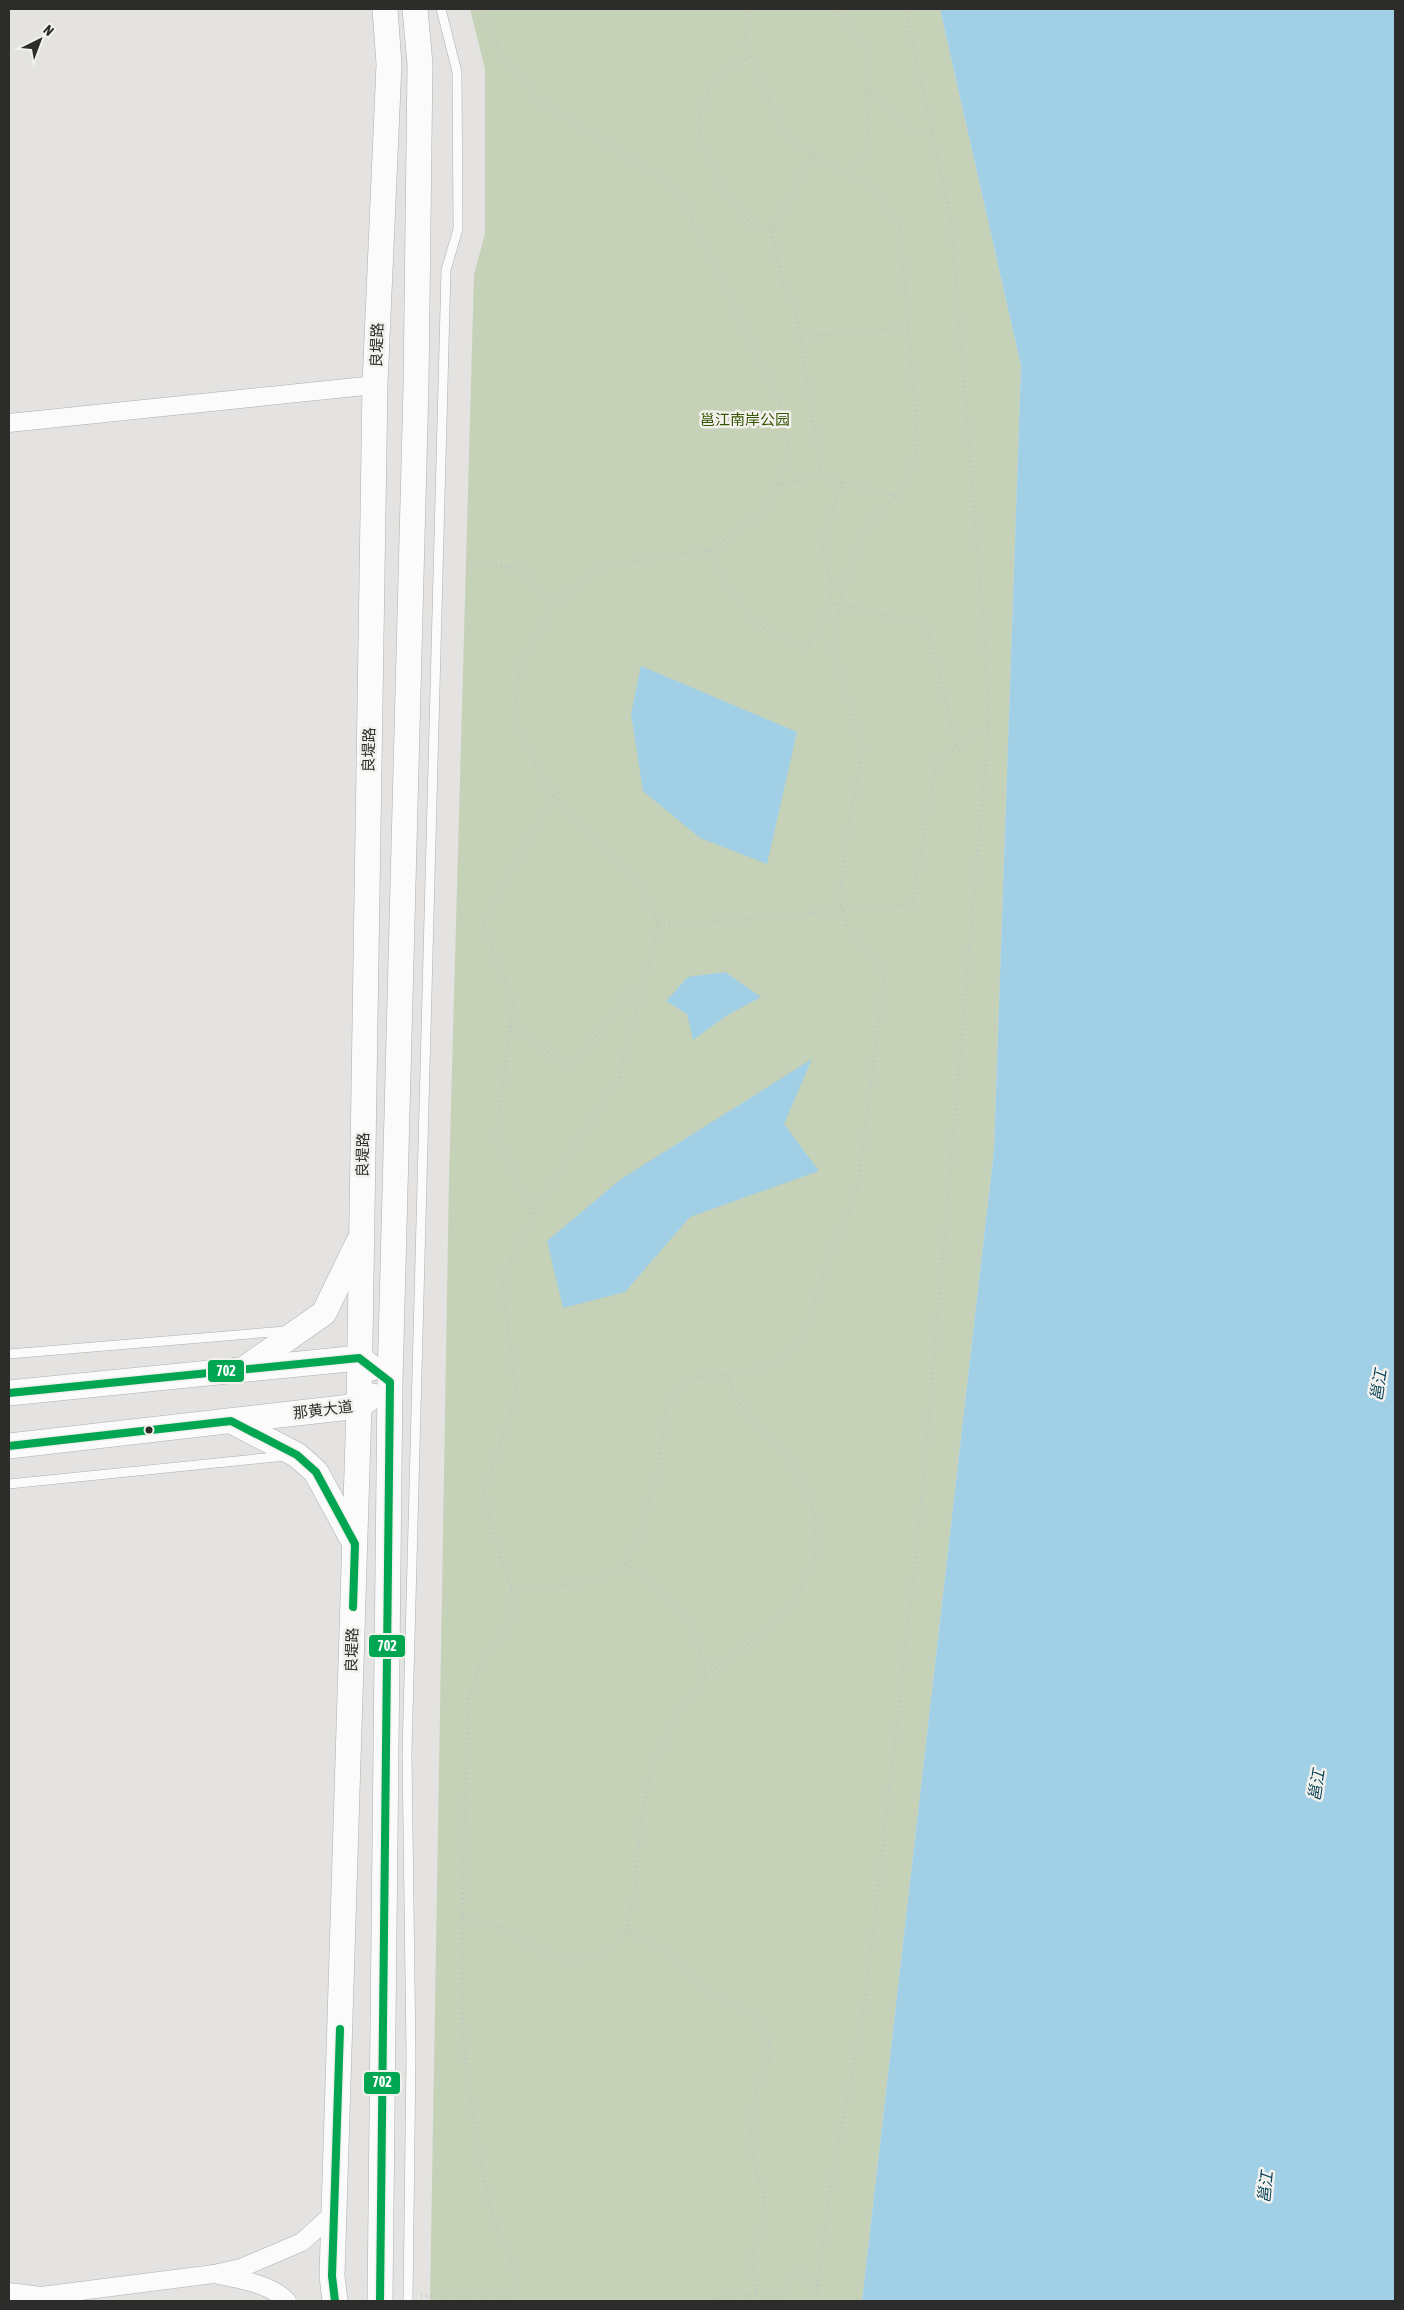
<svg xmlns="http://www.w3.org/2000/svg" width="1404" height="2310" viewBox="0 0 1404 2310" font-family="'Asap Condensed','Noto Sans SC',sans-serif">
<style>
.green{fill:#c6d2b8}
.water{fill:#a1cfe5}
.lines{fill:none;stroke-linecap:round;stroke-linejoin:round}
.service-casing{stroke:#afaead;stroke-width:10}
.minor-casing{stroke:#afaead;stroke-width:19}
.secondary-casing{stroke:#afaead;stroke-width:26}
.path{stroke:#c3c3c2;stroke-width:3;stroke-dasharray:1 4;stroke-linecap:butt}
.service{stroke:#fbfbfb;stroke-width:9}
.minor{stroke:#fbfbfb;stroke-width:18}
.secondary{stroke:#fbfbfb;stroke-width:25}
.bus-1-casing{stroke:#f2f1ee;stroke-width:11}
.bus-1{stroke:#00a651;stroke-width:8}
.bus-dot{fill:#2c2c2a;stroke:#f2f1ee;stroke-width:2}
.labels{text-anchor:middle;stroke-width:5;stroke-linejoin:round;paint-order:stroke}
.street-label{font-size:15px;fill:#2c2c2a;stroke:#f2f1ee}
.park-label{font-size:15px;fill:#355500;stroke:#f2f1ee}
.water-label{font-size:16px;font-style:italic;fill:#003d53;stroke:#f2f1ee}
.line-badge{stroke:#f2f1ee;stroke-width:2}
.badge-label{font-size:14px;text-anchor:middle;font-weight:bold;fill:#fff}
</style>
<rect width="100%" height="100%" fill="#e4e3e2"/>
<!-- green -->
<path class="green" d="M470,9h470l81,357 -27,784 -132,1151h-432l19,-1125 25,-902 11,-40v-165z"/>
<!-- water -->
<g class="water">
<path d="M940,9h455v2292h-533l132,-1151 27,-784z"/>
<path d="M641,666l156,66 -30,132 -67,-26 -57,-47 -12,-77z"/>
<path d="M725,972l36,25 -35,19 -33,24 -6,-26 -21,-13 22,-24z"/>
<path d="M812,1059l-28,65 35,47 -129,46 -65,75 -62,16 -16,-67 74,-62z"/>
</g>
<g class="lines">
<defs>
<g id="service">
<path d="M9,1354l276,-23"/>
<path d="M9,1484l276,-28"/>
<path d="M408,2301l3,-246 -4,-302 39,-1483 12,-41 -1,-157 -16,-63"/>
</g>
<g id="minor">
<path d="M9,423l366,-38"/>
<path d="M9,2292l32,4 -15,5"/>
<path d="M41,2296l173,-22"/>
<path d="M287,2301c-17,-18 -50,-22 -73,-27l27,-6 61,-26 32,-29"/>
</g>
<g id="secondary">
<path d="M244,1369l80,-56 34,-70"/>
<path d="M9,1393l350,-35 13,10"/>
<path d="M231,1421l66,34 19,17 38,70"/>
<path d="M9,1446l350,-40 13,-10"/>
<path d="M335,2301l-3,-25 27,-870 16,-1021 14,-321 -4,-55"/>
<path d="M380,2301l10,-919 26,-996 4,-322 -5,-55"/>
</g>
</defs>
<!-- service casing -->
<use href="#service" class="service-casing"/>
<!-- minor casing -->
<use href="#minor" class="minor-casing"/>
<!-- secondary casing -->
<use href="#secondary" class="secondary-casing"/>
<!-- path -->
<g class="path">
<path d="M481,9l22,47 35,44 139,88 103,215 9,52 -23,56 -56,39 -114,18 -42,36 -34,59 -6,56 30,65 96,101 19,41 -40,151 -82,130 -35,71 14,114 -32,101 14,56 13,37 2,32 -34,49 -11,36 -6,216v97l5,66 13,74 12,58 18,42 8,28 -2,17"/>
<path d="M836,9l30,38 2,100 -17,29"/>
<path d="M750,56l-35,22 -15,32 1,32 23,49 27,32 21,9 41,-79"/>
<path d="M867,90l52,45 11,-5"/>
<path d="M772,232l12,57 11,16 27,172 73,19"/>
<path d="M801,336l107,-8"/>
<path d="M842,482l-18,56 -2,15 9,24 -1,27h11l86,21 30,121 31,-19"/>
<path d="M777,484l45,-7"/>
<path d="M710,550c12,28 33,65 59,81 11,8 26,12 39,17l22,-44"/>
<path d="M466,565l54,2 34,37"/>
<path d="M659,926l253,-21 25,-147 20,-12"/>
<path d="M511,1025l60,44 60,-78 9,6"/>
<path d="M534,1213l-37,-76 16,-134 -30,-81 71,-127"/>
<path d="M625,1564c28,21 55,41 70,73 5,11 7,26 11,38"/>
<path d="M511,1586h49l41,-7 24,-15 12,-22 19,-63 11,-71 10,-18 14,-11 65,-10 25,-9 17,-17 10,-18 19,-66 21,-45 11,-34 25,-208 -38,-47 -6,-26 4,-46 19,-106 -31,-97 11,-59 23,-64 36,-38 16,-40 -18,-223 -23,-34 -90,-54 -42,-94 3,-35"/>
<path d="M462,1919l39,8 49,29 28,5 33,-10 15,-19 9,-42 6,-75 12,-49 26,-56 27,-35 62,-46 28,-31 20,-43 -1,-42 -21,-47 -44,-48 -16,-23 -6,-21"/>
<path d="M626,1932c16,7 35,12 47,25 9,10 17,22 28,31 18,15 47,17 61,38 19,28 -1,44 -7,71 -5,20 -5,44 -1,64 3,16 11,29 11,45 0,15 -9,29 -11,44 -3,15 0,30 2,45l-32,1 -14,5"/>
<path d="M756,2295l23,2 18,-27 21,16"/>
<path d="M421,2296h95"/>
<path d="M816,2301l17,-131 32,-166 56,-496 68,-785 -5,-91 -33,-411 -46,-212"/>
</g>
<!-- service -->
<use href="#service" class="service"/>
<!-- minor -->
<use href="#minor" class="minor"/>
<!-- secondary -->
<use href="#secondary" class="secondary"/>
<defs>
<g id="bus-1">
<path d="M9,1393l350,-35 31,24 -10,919"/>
<path d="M9,1446l222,-25 66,34 19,17 39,72 -2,63"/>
<path d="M335,2301l-3,-25 8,-247"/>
</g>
</defs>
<!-- bus-1 casing -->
<use href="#bus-1" class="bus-1-casing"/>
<!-- bus-1 -->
<use href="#bus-1" class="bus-1"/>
</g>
<!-- markers -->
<circle class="bus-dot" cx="149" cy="1430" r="4.5"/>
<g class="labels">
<!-- street labels -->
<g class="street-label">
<text transform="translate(377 345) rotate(-88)" y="5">良堤路</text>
<text transform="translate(369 750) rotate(-89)" y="5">良堤路</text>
<text transform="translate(363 1155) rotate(-89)" y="5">良堤路</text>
<text transform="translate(323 1410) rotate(-7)" y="5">那黄大道</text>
<text transform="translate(352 1650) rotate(-88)" y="5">良堤路</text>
</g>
<!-- park labels -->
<g class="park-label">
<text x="745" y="425">邕江南岸公园</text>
</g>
<!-- water labels -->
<g class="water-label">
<text transform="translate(1378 1385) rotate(-81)" y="6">邕江</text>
<text transform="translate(1316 1785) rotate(-81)" y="6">邕江</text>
<text transform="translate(1265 2187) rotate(-84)" y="6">邕江</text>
</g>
</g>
<g class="line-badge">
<rect x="207" y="1359" width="38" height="24" rx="5" fill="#00a651"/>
<rect x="368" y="1634" width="38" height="24" rx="5" fill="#00a651"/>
<rect x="363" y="2071" width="38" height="24" rx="5" fill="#00a651"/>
</g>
<g class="badge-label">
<text x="226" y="1376">702</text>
<text x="387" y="1651">702</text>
<text x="382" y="2087">702</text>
</g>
<!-- border -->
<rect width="1404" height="2310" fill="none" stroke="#2c2c2a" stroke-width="20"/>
<!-- north arrow -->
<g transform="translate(40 40) rotate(42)" stroke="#f2f1ee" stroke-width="4" paint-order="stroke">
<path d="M0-4L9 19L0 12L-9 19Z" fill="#2c2c2a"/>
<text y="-8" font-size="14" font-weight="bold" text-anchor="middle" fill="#2c2c2a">N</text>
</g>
</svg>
